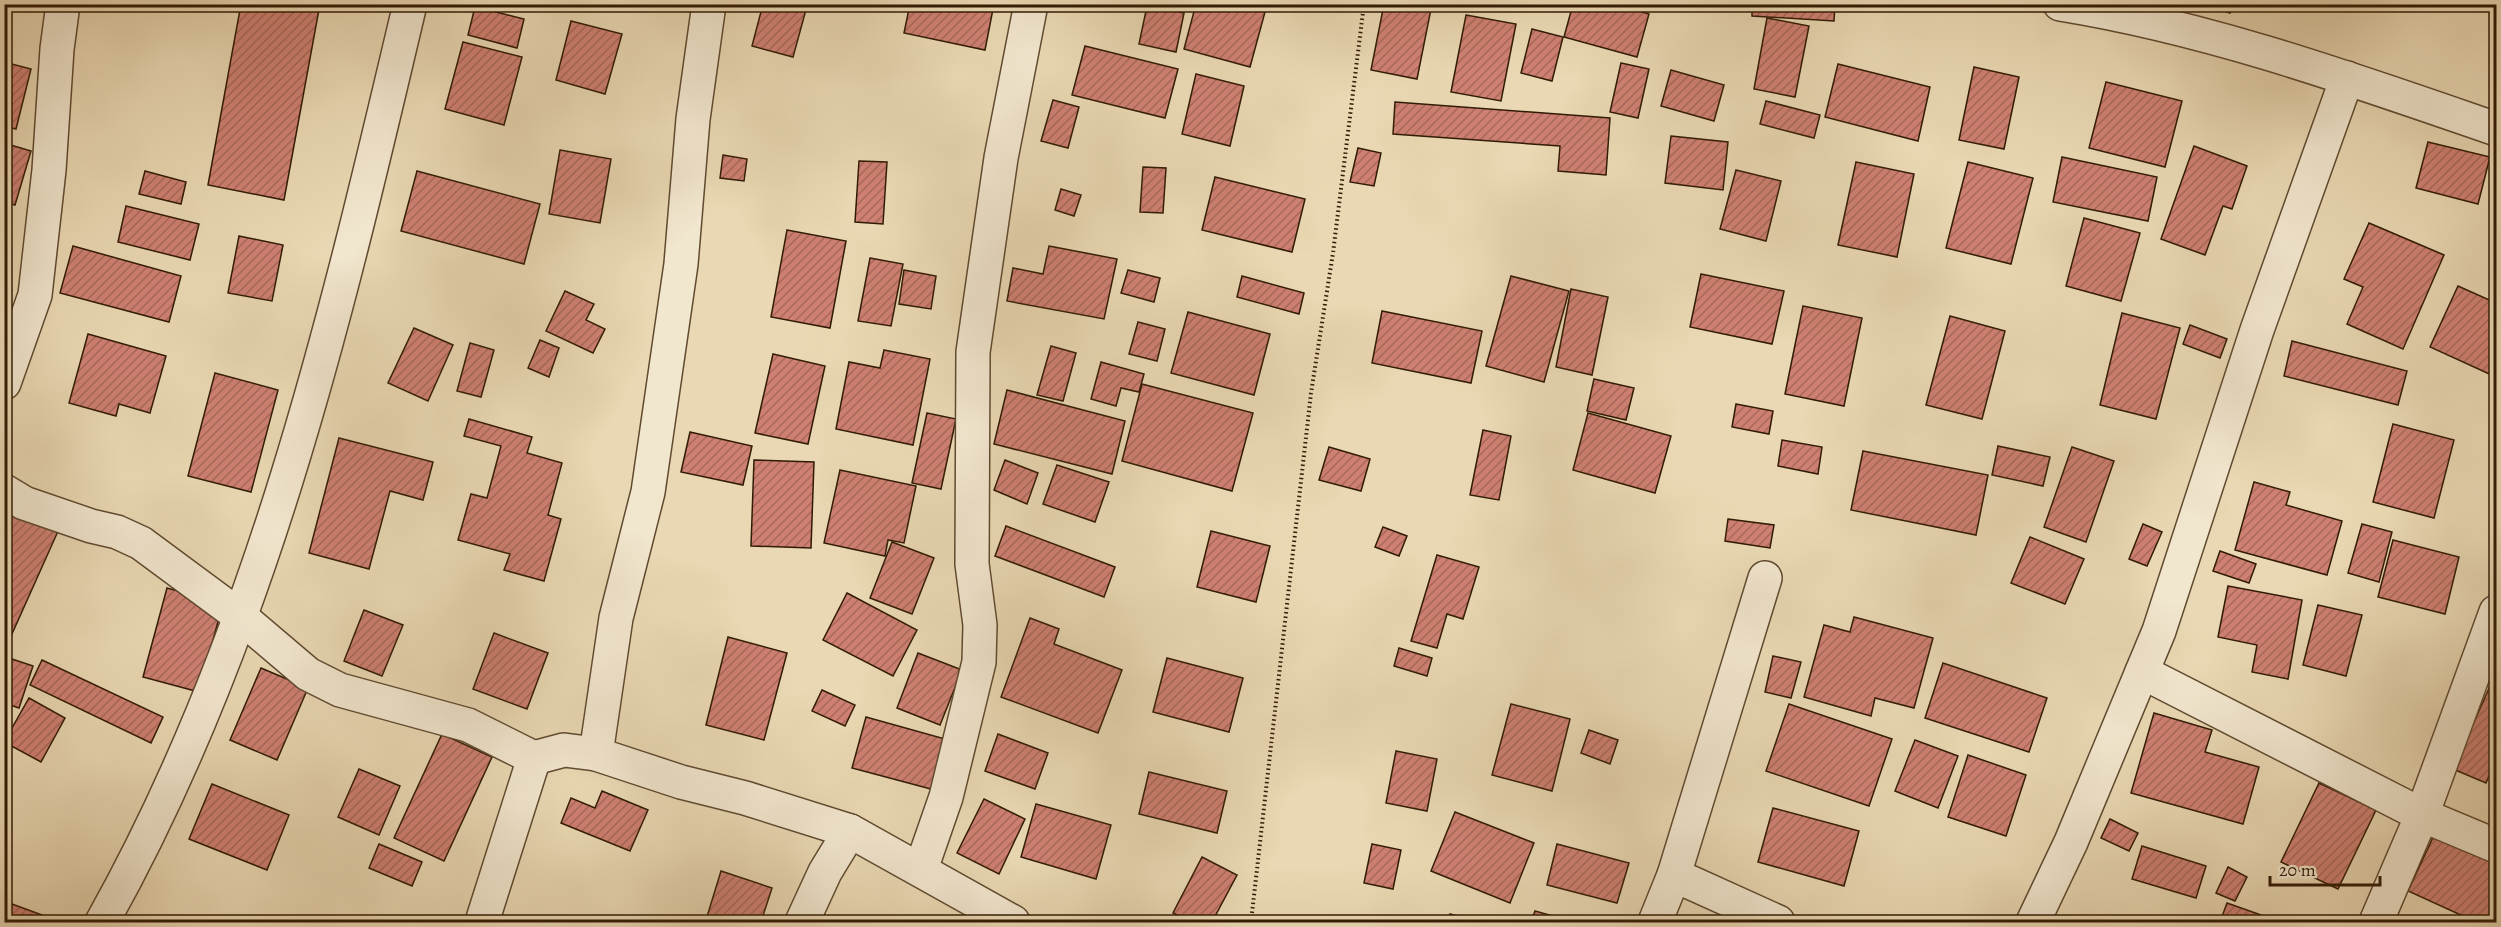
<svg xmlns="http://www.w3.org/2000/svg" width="2501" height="927" viewBox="0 0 2501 927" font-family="Alegreya,serif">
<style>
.building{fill:url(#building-hatch);stroke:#321b05;stroke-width:1.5}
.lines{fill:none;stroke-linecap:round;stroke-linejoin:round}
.minor-casing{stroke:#604a30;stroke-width:36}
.path{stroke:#321b05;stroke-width:4;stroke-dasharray:1.5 3;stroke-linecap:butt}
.minor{stroke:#f1e6ce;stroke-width:33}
</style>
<defs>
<pattern id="building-hatch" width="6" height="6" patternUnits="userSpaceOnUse" patternTransform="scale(1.5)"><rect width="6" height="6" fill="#ce8072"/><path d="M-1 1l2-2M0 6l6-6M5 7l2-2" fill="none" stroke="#a8685c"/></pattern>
</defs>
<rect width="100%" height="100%" fill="#e9d8b3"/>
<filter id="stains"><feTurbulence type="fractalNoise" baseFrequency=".00333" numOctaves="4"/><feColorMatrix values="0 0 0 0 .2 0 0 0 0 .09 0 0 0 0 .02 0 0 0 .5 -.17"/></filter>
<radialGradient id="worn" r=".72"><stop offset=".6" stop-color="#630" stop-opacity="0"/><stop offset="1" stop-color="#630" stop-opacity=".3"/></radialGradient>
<!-- building -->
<g class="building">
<path d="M241,4h79l-36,196 -76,-15z"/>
<path d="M595,4h45l-1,6z"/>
<path d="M763,4l44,2 -14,51 -41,-11z"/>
<path d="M910,4h84l-9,46 -81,-17z"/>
<path d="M1196,4h42l27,8 -15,55 -66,-18z"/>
<path d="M1384,4h48l-15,75 -46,-9z"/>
<path d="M1573,4h43l33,10 -12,43 -73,-20z"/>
<path d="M1752,4h83l-1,17 -82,-5z"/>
<path d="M2201,4h32l-3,9z"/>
<path d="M1147,6l37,7 -8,39 -37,-8z"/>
<path d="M475,7l49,12 -7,29 -49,-13z"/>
<path d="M1466,15l50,9 -15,77 -50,-9z"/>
<path d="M1767,18l42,8 -14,71 -41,-8z"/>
<path d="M571,21l51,13 -17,60 -49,-14z"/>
<path d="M1532,29l31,8 -11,44 -31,-8z"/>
<path d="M463,42l59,15 -18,68 -59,-16z"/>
<path d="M1085,46l93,23 -13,49 -93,-23z"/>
<path d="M4,62l27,7 -15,60 -12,-3z"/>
<path d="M1621,63l28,6 -11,49 -28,-6z"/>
<path d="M1838,64l92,23 -12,54 -93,-24z"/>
<path d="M1974,67l45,10 -15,72 -45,-9z"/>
<path d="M1671,70l53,15 -10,36 -53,-15z"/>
<path d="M1196,74l48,12 -14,60 -48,-12z"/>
<path d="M2106,82l76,19 -17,66 -76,-19z"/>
<path d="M1053,100l26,7 -11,41 -27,-7z"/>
<path d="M1766,101l54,14 -6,23 -54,-14z"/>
<path d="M1395,102l215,16 -4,57 -48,-4 2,-25 -167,-12z"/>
<path d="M1671,136l57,6 -5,48 -58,-7z"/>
<path d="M2428,142l62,15 -12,47 -62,-16z"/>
<path d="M4,143l27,8 -16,54 -11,-3z"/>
<path d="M2194,146l53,20 -15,43 -9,-3 -18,49 -44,-16z"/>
<path d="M1358,148l23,5 -7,33 -24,-4z"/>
<path d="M560,150l51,9 -11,64 -51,-9z"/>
<path d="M723,155l24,4 -3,22 -24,-3z"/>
<path d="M2062,157l95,20 -9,44 -95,-19z"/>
<path d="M859,161l28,1 -4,62 -28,-2z"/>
<path d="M1856,162l58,12 -17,83 -59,-12z"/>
<path d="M1968,162l65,16 -22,86 -65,-16z"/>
<path d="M1143,167l23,1 -3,45 -23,-1z"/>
<path d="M1736,170l45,11 -15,60 -46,-12z"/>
<path d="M145,171l41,11 -5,22 -42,-10z"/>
<path d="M417,171l123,33 -16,60 -123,-33z"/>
<path d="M1215,177l90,22 -13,53 -90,-22z"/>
<path d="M1061,189l20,6 -7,21 -19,-6z"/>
<path d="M126,206l73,18 -9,36 -72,-18z"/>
<path d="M2084,218l56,15 -19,68 -55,-15z"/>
<path d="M2369,223l75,32 -41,94 -56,-25 16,-37 -19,-8z"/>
<path d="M787,230l59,11 -16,87 -59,-11z"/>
<path d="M239,236l44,9 -11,56 -44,-8z"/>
<path d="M73,246l108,30 -12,46 -109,-29z"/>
<path d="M1049,246l68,13 -13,60 -97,-18 6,-33 30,6z"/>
<path d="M870,258l33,6 -12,62 -33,-5z"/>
<path d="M904,270l32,6 -5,33 -32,-5z"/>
<path d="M1128,270l32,8 -6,24 -33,-9z"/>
<path d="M1701,274l83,17 -12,53 -82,-17z"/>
<path d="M1242,276l62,17 -5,21 -62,-17z"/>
<path d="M1511,276l58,15 -25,91 -58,-16z"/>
<path d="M2458,286l38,17v74l-66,-30z"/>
<path d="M1571,289l37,8 -16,78 -36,-8z"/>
<path d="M565,291l29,13 -8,16 19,9 -12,24 -47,-22z"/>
<path d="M1803,306l59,12 -18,88 -59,-12z"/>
<path d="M1382,311l100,20 -11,52 -99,-20z"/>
<path d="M1188,312l82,22 -16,61 -83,-22z"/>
<path d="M2122,313l58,15 -24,91 -56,-14z"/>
<path d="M1950,316l55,15 -23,88 -56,-14z"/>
<path d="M1138,322l27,7 -8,32 -28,-7z"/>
<path d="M2190,325l37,14 -7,19 -37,-14z"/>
<path d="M414,328l39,17 -25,56 -40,-18z"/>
<path d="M88,334l78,22 -16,57 -31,-9 -3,12 -47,-13z"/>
<path d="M540,340l19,8 -10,29 -21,-9z"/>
<path d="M2292,341l115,30 -9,34 -114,-29z"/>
<path d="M470,343l24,7 -13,47 -24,-6z"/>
<path d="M1051,346l25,7 -13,48 -26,-6z"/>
<path d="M884,350l46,9 -17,86 -77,-16 13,-67 31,6z"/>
<path d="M773,354l52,12 -17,78 -53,-11z"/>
<path d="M1101,362l43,12 -5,18 -18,-4 -5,18 -25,-7z"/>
<path d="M215,373l63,17 -27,102 -63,-16z"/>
<path d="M1594,379l40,9 -8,32 -39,-9z"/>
<path d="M1142,384l111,29 -21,78 -110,-30z"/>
<path d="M1007,390l118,31 -13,53 -118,-30z"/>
<path d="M1736,404l37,7 -4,23 -37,-7z"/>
<path d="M927,413l29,6 -15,70 -29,-6z"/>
<path d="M1588,413l83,23 -16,57 -82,-23z"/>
<path d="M469,419l63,18 -5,16 35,10 -14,52 13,4 -17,62 -40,-11 6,-16 -52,-14 13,-46 16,4 14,-52 -37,-10z"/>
<path d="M2393,424l61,16 -20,78 -61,-16z"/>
<path d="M1483,430l28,6 -12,64 -29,-5z"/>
<path d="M690,432l62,14 -9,39 -62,-13z"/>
<path d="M339,438l94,24 -10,38 -33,-9 -21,78 -60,-16z"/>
<path d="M1782,440l40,7 -4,27 -40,-8z"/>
<path d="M1998,446l52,11 -7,29 -51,-11z"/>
<path d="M1329,447l41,12 -9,32 -42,-11z"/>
<path d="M2072,447l42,14 -28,81 -42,-15z"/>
<path d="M1863,451l125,24 -12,60 -125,-25z"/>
<path d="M754,460l60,2 -3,86 -60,-2z"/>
<path d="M1005,460l33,13 -11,31 -33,-14z"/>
<path d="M1057,465l52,17 -14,40 -52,-18z"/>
<path d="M840,470l76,16 -12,57 -16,-3 -3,16 -61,-13z"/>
<path d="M2254,482l36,10 -4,13 56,16 -15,54 -92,-25z"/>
<path d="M4,509l55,20 -52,116 -3,-1z"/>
<path d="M1728,519l46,6 -4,23 -45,-7z"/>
<path d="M2143,524l19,8 -15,34 -18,-7z"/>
<path d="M2362,524l30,8 -13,50 -31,-9z"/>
<path d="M1006,526l109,41 -11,30 -109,-41z"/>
<path d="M1383,527l24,9 -8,20 -24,-9z"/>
<path d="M1211,531l59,15 -14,56 -59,-15z"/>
<path d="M2030,537l54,22 -19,45 -54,-21z"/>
<path d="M2393,540l66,17 -14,57 -67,-17z"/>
<path d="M892,542l42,16 -22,56 -42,-16z"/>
<path d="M2220,551l36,13 -7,19 -36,-12z"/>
<path d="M1437,555l42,12 -16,52 -16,-5 -10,34 -26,-7z"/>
<path d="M2228,586l74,14 -14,79 -36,-7 5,-27 -39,-8z"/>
<path d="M167,588l56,15 -24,89 -56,-15z"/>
<path d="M847,593l70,37 -24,46 -70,-36z"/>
<path d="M2318,605l44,10 -16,61 -43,-11z"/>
<path d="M364,610l39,15 -21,51 -38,-15z"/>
<path d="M1854,617l79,21 -19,70 -39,-10 -4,18 -67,-19 20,-72 26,7z"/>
<path d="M1030,618l29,11 -5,15 68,26 -24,63 -97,-36z"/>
<path d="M494,633l54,20 -21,56 -54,-20z"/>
<path d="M728,637l59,16 -23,87 -58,-15z"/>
<path d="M1399,648l33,10 -5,18 -33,-10z"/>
<path d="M918,653l44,17 -22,55 -43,-17z"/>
<path d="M1773,656l28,6 -10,36 -26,-6z"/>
<path d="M9,658l24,8 -14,42 -15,-5v-33z"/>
<path d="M1167,658l76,20 -14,54 -76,-20z"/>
<path d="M42,660l121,57 -12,26 -121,-58z"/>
<path d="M1943,663l104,35 -18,54 -104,-34z"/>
<path d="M261,668l47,20 -31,72 -47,-20z"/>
<path d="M2495,675l1,1v83l-10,24 -33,-14z"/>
<path d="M822,690l33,15 -10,21 -33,-15z"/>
<path d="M29,698l36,20 -24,44 -37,-20z"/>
<path d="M1511,704l59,15 -18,72 -60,-16z"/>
<path d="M1789,704l103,35 -23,67 -103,-35z"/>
<path d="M2154,713l58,17 -7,22 54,15 -16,57 -112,-31z"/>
<path d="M866,717l79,22 -14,50 -79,-21z"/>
<path d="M1589,730l29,10 -8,24 -29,-11z"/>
<path d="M442,734l50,23 -48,104 -50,-23z"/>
<path d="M998,734l50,19 -13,36 -50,-18z"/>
<path d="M1915,740l43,16 -20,52 -43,-17z"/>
<path d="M1396,751l41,8 -10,52 -41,-8z"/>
<path d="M1968,755l58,20 -20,61 -58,-19z"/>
<path d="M359,769l41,17 -21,49 -41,-18z"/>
<path d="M1149,772l78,19 -10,42 -78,-19z"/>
<path d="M2319,783l57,27 -38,79 -57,-27z"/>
<path d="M212,784l77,31 -22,55 -78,-31z"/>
<path d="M602,791l46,19 -18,41 -69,-28 10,-25 24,10z"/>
<path d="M984,799l41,20 -26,55 -42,-21z"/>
<path d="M1036,804l75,21 -15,54 -75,-22z"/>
<path d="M1773,808l86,23 -15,55 -86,-24z"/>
<path d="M1455,812l79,31 -24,60 -79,-32z"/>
<path d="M2110,819l28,14 -9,18 -28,-13z"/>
<path d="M2436,831l60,28v63h-20l-68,-31z"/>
<path d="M379,844l43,18 -10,24 -43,-18z"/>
<path d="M1372,844l29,6 -8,39 -29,-6z"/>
<path d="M1557,844l72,19 -12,40 -70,-18z"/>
<path d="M2142,846l64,20 -10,32 -64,-19z"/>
<path d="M1202,857l35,18 -25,47h-21l-18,-9z"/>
<path d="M2228,867l19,10 -12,24 -19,-8z"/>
<path d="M721,871l51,17 -11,34h-47l-8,-2z"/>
<path d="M2227,903l34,12 -3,7h-38z"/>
<path d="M12,904l49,18h-56z"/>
<path d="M1535,911l39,11h-43z"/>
<path d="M1450,914l32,8h-34z"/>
</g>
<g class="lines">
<defs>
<g id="minor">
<path d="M709,4l-16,115 -12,145 -33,228 -32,126 -20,136 85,28 64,16 105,33 163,91"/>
<path d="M2060,4c149,24 294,76 436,125"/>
<path d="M4,383l31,-88 14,-125 8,-121 6,-45"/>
<path d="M4,491l20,12 67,23 26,6 24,11 100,74 67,57 32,16 128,35 66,33"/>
<path d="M2142,672l280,143 74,31"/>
<path d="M921,869l25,-72 33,-135 1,-37 -8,-61 1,-212 28,-194 30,-154"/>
<path d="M1674,875l104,47"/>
<path d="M102,922c159,-283 234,-604 308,-918"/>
<path d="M482,922l52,-164 30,-8 32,4"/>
<path d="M802,922l23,-50 25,-41"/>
<path d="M1655,922l19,-47 91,-297"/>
<path d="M2033,922l38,-80 88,-211 98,-301 90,-252"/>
<path d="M2376,922l46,-107 74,-203"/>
</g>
</defs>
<!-- minor casing -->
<use href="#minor" class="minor-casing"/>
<!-- path -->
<path class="path" d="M1251,922l60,-529 22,-140 31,-249"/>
<!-- minor -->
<use href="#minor" class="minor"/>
</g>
<!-- margin -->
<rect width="2501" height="927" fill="none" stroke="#e9d8b3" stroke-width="24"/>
<rect x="6" y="6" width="2489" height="915" fill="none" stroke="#321b05" stroke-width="3"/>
<rect x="12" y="12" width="2477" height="903" fill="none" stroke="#321b05" stroke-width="1.5"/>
<!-- scale -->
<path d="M2270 876v9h110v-9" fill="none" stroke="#321b05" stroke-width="3"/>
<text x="2279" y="876" font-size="18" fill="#321b05" stroke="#f1e6ce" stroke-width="4.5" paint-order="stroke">20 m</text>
<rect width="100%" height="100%" filter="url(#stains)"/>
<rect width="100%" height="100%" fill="url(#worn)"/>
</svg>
